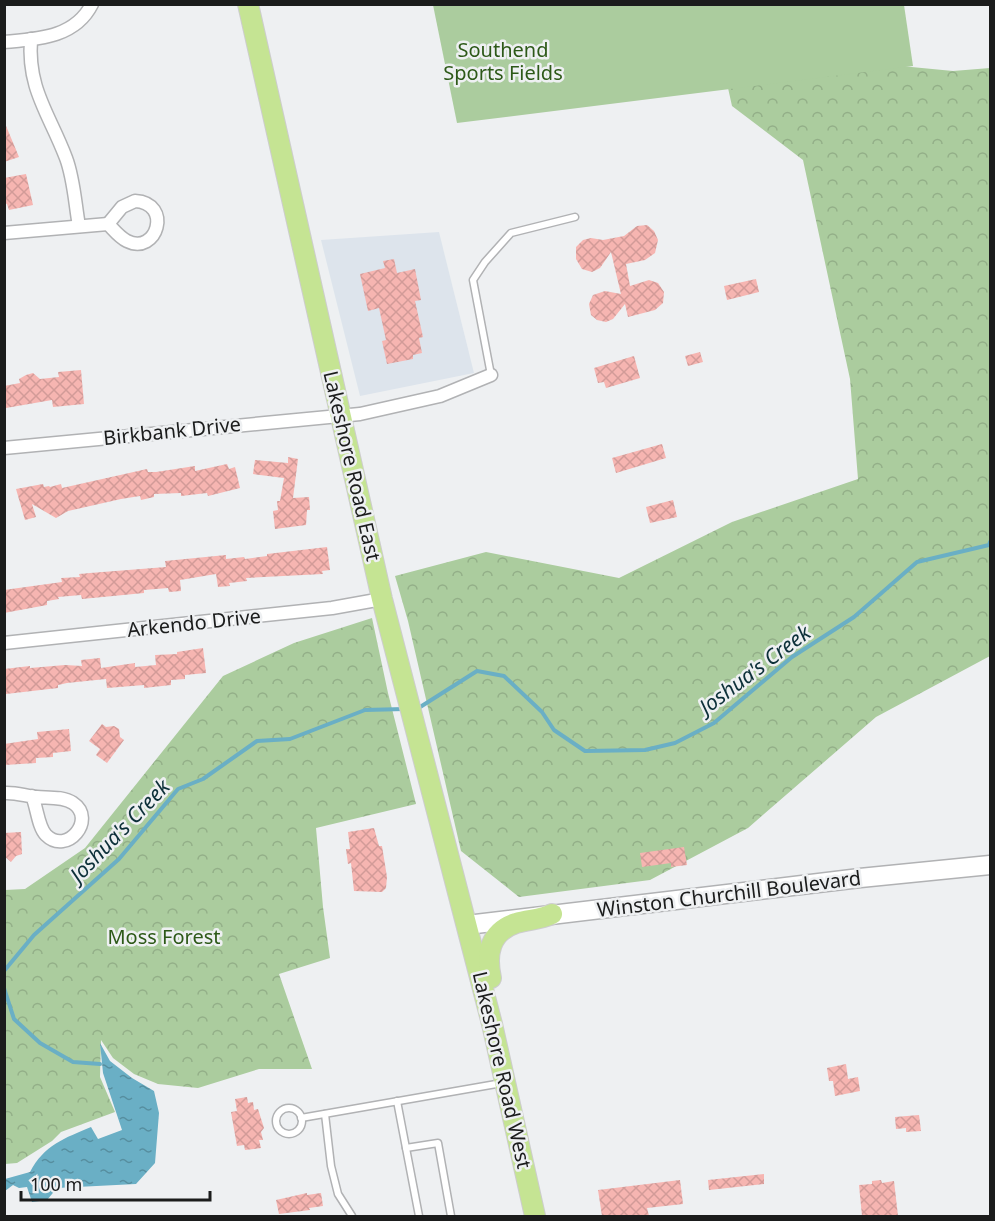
<svg xmlns="http://www.w3.org/2000/svg" width="995" height="1221" viewBox="0 0 995 1221" font-family="'Noto Sans',sans-serif">
<style>
.built{fill:#dde4ec}
.forest{fill:url(#forest-crowns)}
.park{fill:#abcc9e}
.water{fill:url(#water-ripples)}
.lines{fill:none;stroke-linecap:round;stroke-linejoin:round}
.stream{stroke:#6aafc5;stroke-width:4}
.building{fill:url(#building-cross-hatch)}
.service-casing{stroke:#b1b2b4;stroke-width:9}
.minor-casing{stroke:#b1b2b4;stroke-width:15}
.secondary-casing{stroke:#b1b2b4;stroke-width:21}
.primary-casing{stroke:#cdcdcd;stroke-width:22}
.service{stroke:#fff;stroke-width:6}
.minor{stroke:#fff;stroke-width:12}
.secondary{stroke:#fff;stroke-width:18}
.primary{stroke:#c5e493;stroke-width:20}
.labels{text-anchor:middle;stroke-width:5;stroke-linejoin:round;paint-order:stroke}
.park-label{font-size:20px;fill:#2d5918;stroke:#eef0f2}
.street-label{font-size:20px;fill:#1b1c1c;stroke:#eef0f2}
.water-label{font-size:21px;font-style:italic;fill:#0d3039;stroke:#eef0f2}
</style>
<defs>
<pattern id="forest-crowns" width="20" height="18" patternUnits="userSpaceOnUse" patternTransform="scale(1.5)"><rect width="20" height="18" fill="#abcc9e"/><path d="M2 6a3 3 0 1 1 6 0M12 15a3 3 0 1 1 6 0" fill="none" stroke="#93af88"/></pattern>
<pattern id="water-ripples" width="26" height="14" patternUnits="userSpaceOnUse" patternTransform="scale(1.5)"><rect width="26" height="14" fill="#6aafc5"/><path d="M2 4q2-2 4 0t4 0M15 11q2-2 4 0t4 0" fill="none" stroke="#568e9f"/></pattern>
<pattern id="building-cross-hatch" width="8" height="8" patternUnits="userSpaceOnUse" patternTransform="scale(1.5)"><rect width="8" height="8" fill="#f6b5b1"/><path d="M0 0l8 8M0 8l8-8" fill="none" stroke="#d29b98"/></pattern>
</defs>
<rect width="100%" height="100%" fill="#eef0f2"/>
<!-- built -->
<path class="built" d="M439,232l35,141 -114,23 -39,-156z"/>
<!-- forest -->
<g class="forest">
<path d="M870,63l83,8 37,-3v588l-114,61 -128,111 -98,52 -131,17 -58,-46 -53,-230 -13,-45 91,-24 133,26 113,-56 126,-43 -8,-100 -47,-219 -71,-54 -4,-18z"/>
<path d="M372,618l16,75 28,111 -100,24 7,79 7,51 -51,16 33,95h-53l-61,19 -40,-4 -24,-10 -21,-16 -12,-18 -1,37 15,35 -54,20 -9,9 -35,22 -12,1v-274l20,-1 60,-41 138,-172 71,-33z"/>
</g>
<!-- park -->
<path class="park" d="M433,5h471l9,61 -456,57z"/>
<!-- water -->
<path class="water" d="M100,1043l10,18 22,17 22,13 5,22 -4,50 -19,21 -79,4 -10,12 -15,2 -5,-15 -8,1 -6,-3 -8,6v-12l25,-7c14,-27 35,-34 61,-45l7,12 24,-9 -19,-57z"/>
<g class="lines">
<!-- stream -->
<g class="stream">
<path d="M417,709l60,-38 27,5 38,36 12,18 31,21 60,-1 30,-7 39,-20 78,-66 62,-40 63,-55 72,-17 1,-3"/>
<path d="M4,971l30,-36 85,-76 59,-70 25,-10 54,-38 33,-2 75,-29 39,-1"/>
<path d="M4,988l10,31 26,24 33,19 27,2"/>
</g>
</g>
<!-- building -->
<g class="building">
<path d="M4,121l15,36 -15,5z"/>
<path d="M26,174l7,31 -24,5 -2,-6 -3,-1v-25z"/>
<path d="M647,225l7,6 4,9 -3,13 -10,7 -19,4 4,22 19,-6 9,3 6,9 -1,11 -8,7 -27,7 -3,-13 -12,15 -7,3 -9,-2 -6,-5 -2,-11 4,-9 12,-4 16,3 -10,-42 -11,16 -8,4 -10,-3 -6,-10v-12l7,-7 8,-2 12,2 21,-4 13,-10z"/>
<path d="M394,259l3,14 18,-4 6,31 -6,1 8,36 -4,1 3,15 -9,2v4l-26,5 -5,-23 4,-1 -7,-32 -11,3 -8,-37 25,-6 -2,-7z"/>
<path d="M756,279l3,13 -32,8 -3,-14z"/>
<path d="M700,352l3,10 -15,4 -3,-10z"/>
<path d="M634,356l6,22 -34,10 -2,-6 -6,1 -4,-15z"/>
<path d="M81,370l3,34 -31,3 -1,-7 -46,8 -2,-22 16,-3 -1,-4 7,-4 7,-2 7,6 19,-2 -1,-5z"/>
<path d="M662,444l4,14 -50,15 -4,-15z"/>
<path d="M288,457l10,2 -5,39 16,-1 1,13h-3l-1,15 -31,4 -2,-18 5,-1 -1,-9h3l4,-23 -31,-4 2,-14 33,3z"/>
<path d="M227,464l2,5 6,-2 5,21 -32,8 -1,-3 -26,3v-3l-27,1v3l-13,3 -1,-4 -19,3 -53,12 -12,7 -24,-14 4,13 -11,3 -9,-31 27,-5 1,3 5,-1 1,1 11,-3 1,4 85,-19 1,3h8l39,-6v5z"/>
<path d="M673,500l4,17 -27,6 -4,-16z"/>
<path d="M327,547l3,23 -8,1 1,3 -77,4 1,3 -18,2 1,3 -12,1 -2,-13 -36,6 1,11 -12,1 -1,-4 -24,2v3l-62,6 -1,-4 -23,2 1,2 -12,2v4l-43,8v-23l58,-8 -1,-4 19,-1 -1,-3 11,-1 76,-6 -1,-6 61,-6v4l18,-2 1,2 22,-3v-2z"/>
<path d="M203,648l3,25 -21,2v4l-14,1v5l-27,3v-3l-37,3 -1,-9 -39,4 -9,2v3l-52,6 -2,-25 26,-3v2l35,-3 17,1 -1,-6 19,-2 1,10 34,-5v4l21,-2 -1,-10 22,-1v-2z"/>
<path d="M102,724l4,3 8,-1 5,3 1,8 4,3 -17,23 -11,-8 4,-6 -11,-8z"/>
<path d="M69,729l2,22 -18,2v4l-17,1v5l-31,2 -1,-21 34,-5 -1,-7z"/>
<path d="M374,828l5,18h3l5,31 -1,11 -4,4 -28,-1 -3,-28 -3,1 -2,-15h4l-2,-17z"/>
<path d="M21,832l1,22 -6,2 -5,6 -7,-6v-23z"/>
<path d="M684,847l3,18 -16,2v-4l-29,4 -2,-14z"/>
<path d="M846,1064l2,15 10,-2 2,14 -25,5 -2,-15h-4l-2,-13z"/>
<path d="M247,1097l1,6 5,-1 1,8 4,-1 6,19 -3,4 2,8h-4l2,8 -16,2 -1,-5 -7,1 -6,-34 6,-1 -2,-12z"/>
<path d="M919,1115l2,16 -15,1v-4l-10,1 -1,-12z"/>
<path d="M764,1174v10l-55,6 -1,-10z"/>
<path d="M680,1180l3,24 -36,4 2,8h-47l-4,-26z"/>
<path d="M881,1180l1,3 12,-2 4,35h-36l-3,-31 13,-1v-3z"/>
<path d="M307,1193v2l14,-2 2,13 -14,2 1,2 -31,4 -3,-14z"/>
</g>
<g class="lines">
<defs>
<g id="service">
<path d="M491,375l-18,-95 12,-18 26,-29 64,-16"/>
<path d="M397,1101l22,115"/>
<circle cx="289" cy="1121" r="13"/>
<path d="M325,1114l6,52 7,28 14,22"/>
<path d="M301,1118l201,-35"/>
<path d="M406,1148l32,-5 13,73"/>
</g>
<g id="minor">
<path d="M31,39c-4,50 19,76 35,119 8,21 9,46 13,68"/>
<path d="M4,42c33,-3 71,-4 88,-38"/>
<path d="M135,201c38,2 22,55 -8,40 -8,-4 -13,-11 -19,-17l14,-17z"/>
<path d="M4,233l104,-9"/>
<path d="M4,448l356,-34 80,-18 51,-21"/>
<path d="M4,643l328,-35 50,-9"/>
<path d="M4,793c11,-1 22,3 33,4 10,1 26,-1 36,6 24,16 -6,53 -27,32 -8,-8 -9,-28 -14,-39"/>
</g>
<path id="secondary" d="M467,925l393,-47 130,-13"/>
<g id="primary">
<path d="M248,4l134,595 110,425 43,192"/>
<path d="M491,978c-5,-23 -2,-46 25,-55 13,-4 23,-3 36,-9"/>
</g>
</defs>
<!-- service casing -->
<use href="#service" class="service-casing"/>
<!-- minor casing -->
<use href="#minor" class="minor-casing"/>
<!-- secondary casing -->
<use href="#secondary" class="secondary-casing"/>
<!-- primary casing -->
<use href="#primary" class="primary-casing"/>
<!-- service -->
<use href="#service" class="service"/>
<!-- minor -->
<use href="#minor" class="minor"/>
<!-- secondary -->
<use href="#secondary" class="secondary"/>
<!-- primary -->
<use href="#primary" class="primary"/>
</g>
<g class="labels">
<!-- park labels -->
<g class="park-label">
<text x="503" y="57">Southend<tspan x="503" dy="23">Sports Fields</tspan></text>
<text x="164" y="944">Moss Forest</text>
</g>
<!-- street labels -->
<g class="street-label">
<text transform="translate(172 431) rotate(-6)" y="7">Birkbank Drive</text>
<text transform="translate(352 466) rotate(77)" y="7">Lakeshore Road East</text>
<text transform="translate(194 623) rotate(-6)" y="7">Arkendo Drive</text>
<text transform="translate(729 894) rotate(-7)" y="7">Winston Churchill Boulevard</text>
<text transform="translate(502 1070) rotate(77)" y="7">Lakeshore Road West</text>
</g>
<!-- water labels -->
<g class="water-label">
<text transform="translate(755 670) rotate(-37)" y="7">Joshua's Creek</text>
<text transform="translate(120 831) rotate(-46)" y="7">Joshua's Creek</text>
</g>
</g>
<!-- border -->
<rect width="995" height="1221" fill="none" stroke="#1b1c1c" stroke-width="12"/>
<!-- scale -->
<path d="M21 1191v9h189v-9" fill="none" stroke="#1b1c1c" stroke-width="3"/>
<text x="30" y="1191" font-size="18" fill="#1b1c1c" stroke="#eef0f2" stroke-width="4.5" paint-order="stroke">100 m</text>
</svg>
